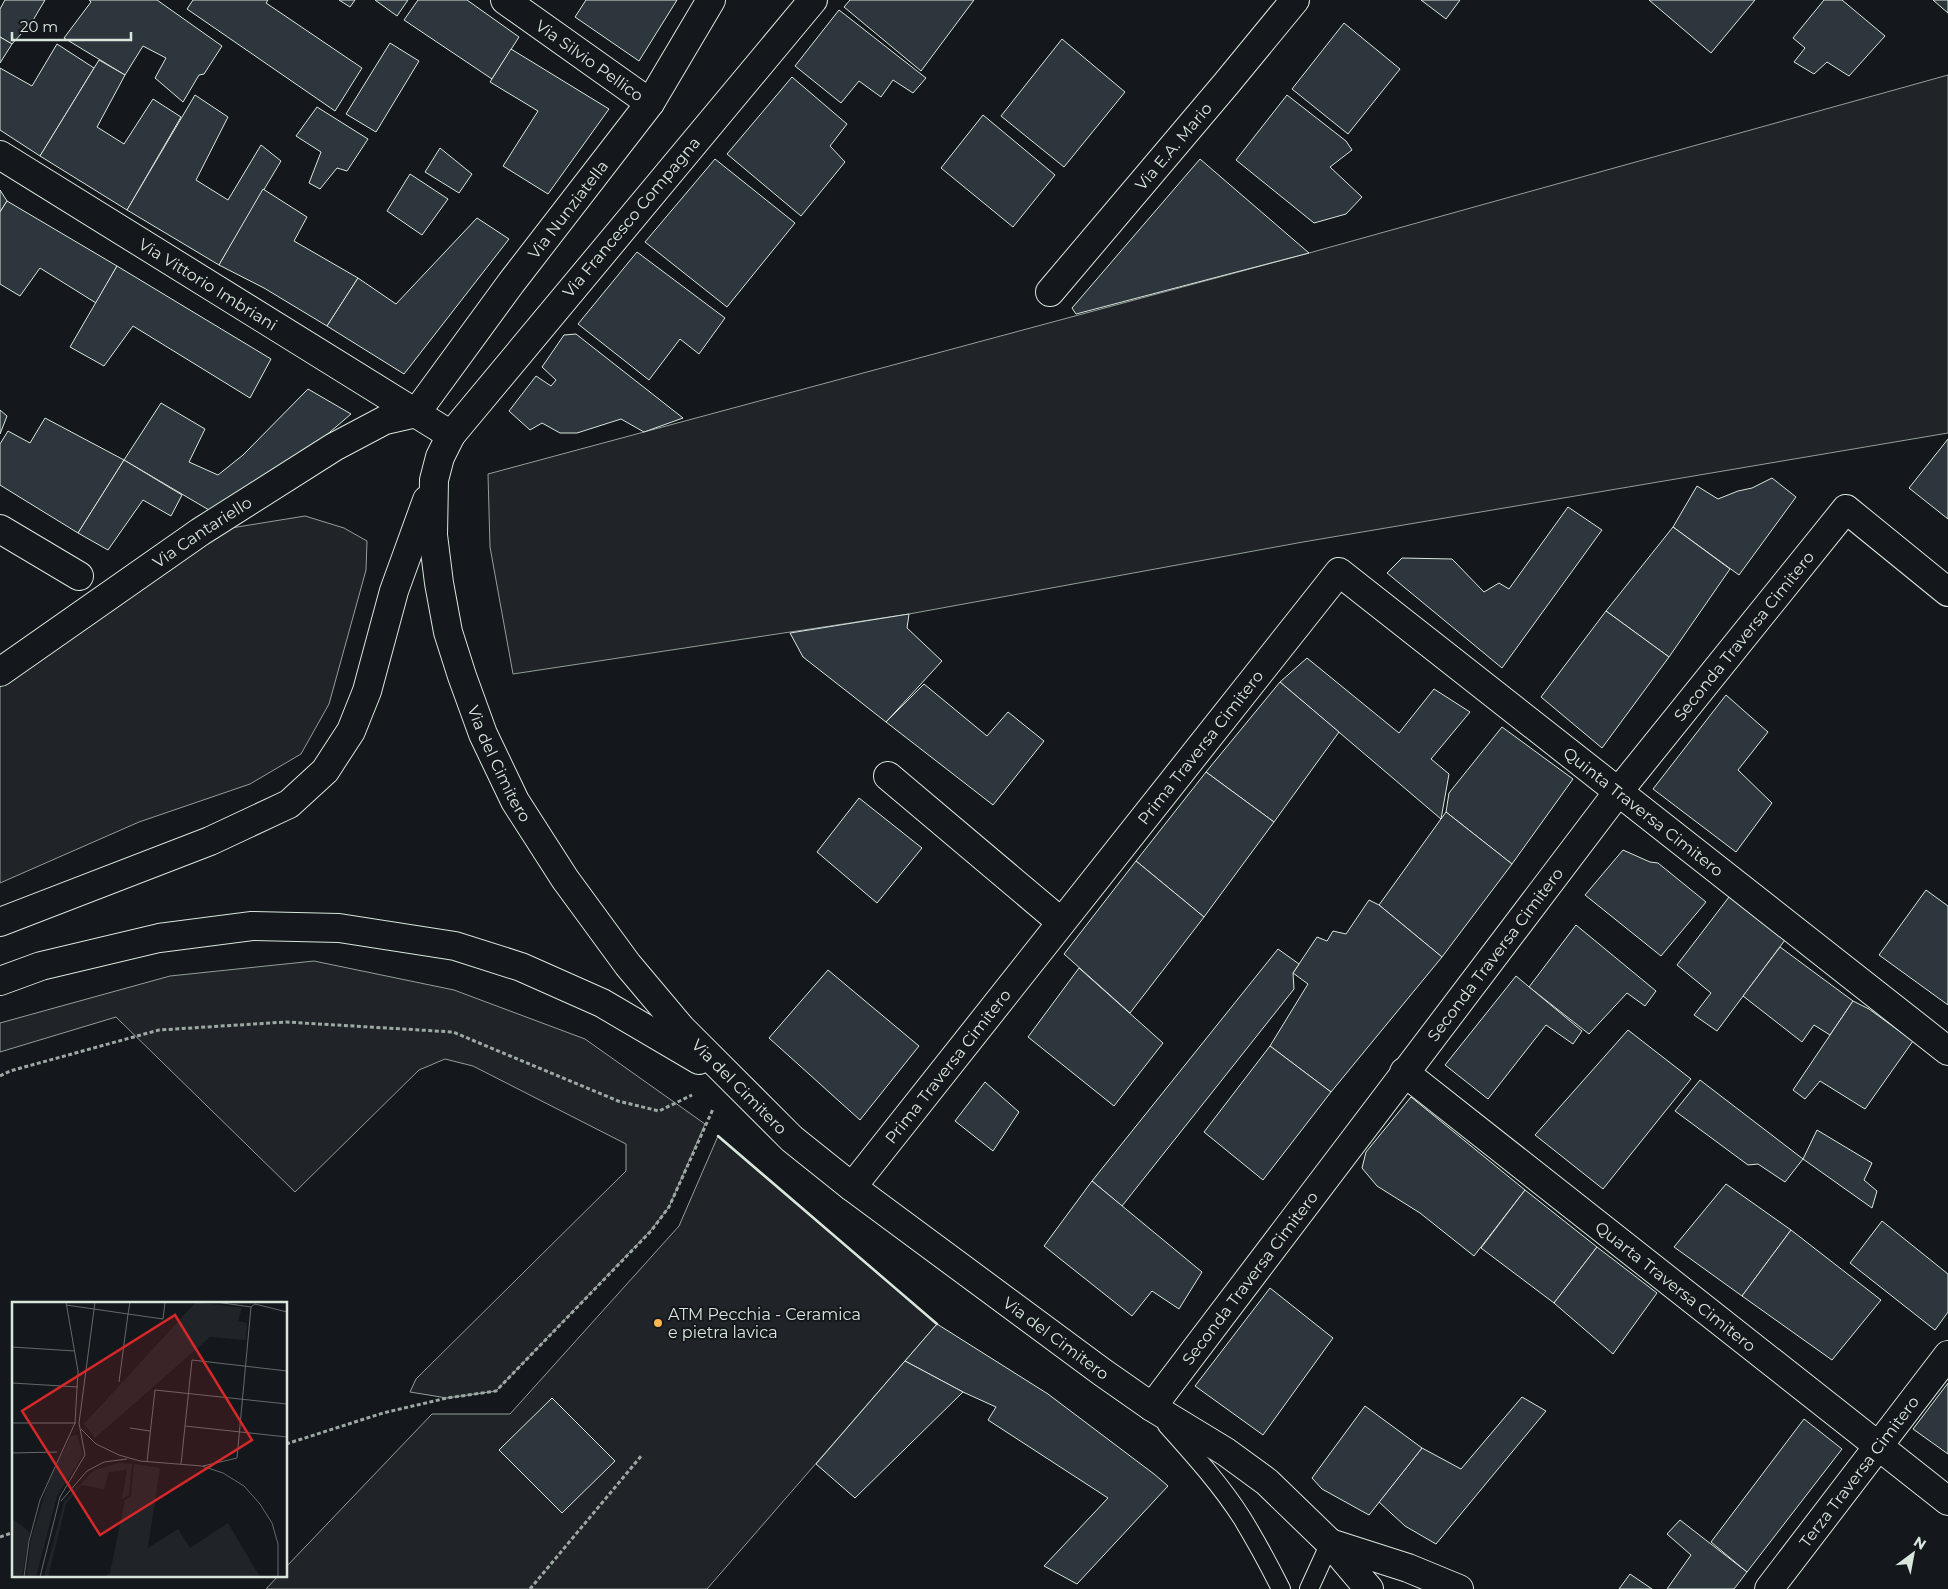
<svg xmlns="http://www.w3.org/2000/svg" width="1948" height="1589" viewBox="0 0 1948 1589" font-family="Montserrat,sans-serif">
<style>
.green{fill:#202428;stroke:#939e99}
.building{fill:#2c363c;stroke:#d8e6dc}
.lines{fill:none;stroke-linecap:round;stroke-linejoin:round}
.lane-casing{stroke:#d8e6dc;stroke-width:20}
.street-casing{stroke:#d8e6dc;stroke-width:30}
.secondary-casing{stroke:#d8e6dc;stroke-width:30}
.path{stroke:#9da8a2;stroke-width:3;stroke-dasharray:4 2.5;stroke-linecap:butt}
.lane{stroke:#14181c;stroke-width:18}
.street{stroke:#14181c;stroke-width:28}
.secondary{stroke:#14181c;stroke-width:28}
.wall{stroke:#d8e6dc;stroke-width:2.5}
.poi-dot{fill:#ffb74d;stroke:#14181c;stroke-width:2}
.labels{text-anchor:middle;stroke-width:4;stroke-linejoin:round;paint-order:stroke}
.street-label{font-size:16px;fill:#d8e6dc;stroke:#14181c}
.poi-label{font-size:16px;fill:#d8e6dc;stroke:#14181c;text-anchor:start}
.inset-road{fill:none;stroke:#626a69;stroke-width:1}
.view{fill:#d62828;fill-opacity:0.15;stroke:#d62828;stroke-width:2.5}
.inset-edge{fill:none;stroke:#d8e6dc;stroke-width:2.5}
</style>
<rect width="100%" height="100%" fill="#14181c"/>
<!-- green -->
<g class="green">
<path d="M1948,75v358l-645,109 -394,72 -396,60 -23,-127 -2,-73 821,-221z"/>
<path d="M305,516l39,12 23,13 -1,29 -37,134 -28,50 -51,30 -111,38 -139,61v-198l225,-156z"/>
<path d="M314,961l140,29 131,49 120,85 -36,83 -18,23 -155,161 -49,7 -37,-6 6,-13 210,-208v-27l-153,-78 -28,-7 -26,11 -124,122 -179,-175 -116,35v-29l170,-47z"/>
<path d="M718,1136l219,188 -230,265h-441l13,-14h7v-8l146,-153h78l169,-188z"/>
</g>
<!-- building -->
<g class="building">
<path d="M5,0h40l-13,22 -20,22 -12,-7v-28z"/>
<path d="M89,0h68l65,46 -18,28 -5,1 -16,27 -28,-24 11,-20 -23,-12 -18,29 -61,-37 27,-36z"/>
<path d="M193,0h75l-2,3 96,65 -27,43 -148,-102z"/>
<path d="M339,0h16l-5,7z"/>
<path d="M375,0h33l-11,16z"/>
<path d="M418,0h49l52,37 -27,42 -88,-59z"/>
<path d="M586,0h91l-38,61 -64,-44z"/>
<path d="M850,0h124l-53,71 -77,-64z"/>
<path d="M1421,0h39l-14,19z"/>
<path d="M1649,0h106l-44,53z"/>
<path d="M1824,0h18l43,36 -36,40 -22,-14 -13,12 -20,-12 11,-14 -12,-10z"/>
<path d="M1933,0h15v13z"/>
<path d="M839,10l87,68 -13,15 -20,-13 -12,17 -22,-16 -18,22 -46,-37z"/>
<path d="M1344,23l56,46 -52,65 -56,-45z"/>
<path d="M0,37l12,7 -12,19z"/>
<path d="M1062,39l63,53 -61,75 -63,-51z"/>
<path d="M390,43l29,18 -43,71 -30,-18z"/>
<path d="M57,44l37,24 -54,88 -40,-26v-62l32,18z"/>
<path d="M511,49l98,60 -61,85 -45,-28 35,-55 -48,-29z"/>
<path d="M99,60l26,15 -28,52 27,17 29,-45 28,18 -54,93 -87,-54z"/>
<path d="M792,77l55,47 -17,22 15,16 -44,54 -74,-62z"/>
<path d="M195,95l33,22 -32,63 32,20 33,-55 20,16 -62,104 -92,-55z"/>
<path d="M1287,95l59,46 6,9 -22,17 32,30 -16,17 -32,9 -78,-63z"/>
<path d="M317,107l51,32 -21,32 -10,-3 -17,21 -11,-6 12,-31 -25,-16z"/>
<path d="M983,115l72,60 -42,52 -72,-59z"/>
<path d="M440,148l32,26 -13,19 -34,-21z"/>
<path d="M715,159l80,64 -68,84 -82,-65z"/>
<path d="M1200,159l109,94 -233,61 -4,-6z"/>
<path d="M410,174l38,25 -26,36 -35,-24z"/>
<path d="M263,189l44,28 -13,24 64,37 -31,48 -63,-38 -45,-23z"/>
<path d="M0,190l7,11 -7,11z"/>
<path d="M7,201l110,65 -21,37 -56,-35 -20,28 -20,-12v-72z"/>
<path d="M477,218l32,21 -105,135 -77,-48 31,-48 38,26z"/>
<path d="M637,252l88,66 -26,36 -19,-15 -31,41 -71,-56z"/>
<path d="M117,266l154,93 -21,39 -117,-72 -29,40 -34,-19z"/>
<path d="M576,334l107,84 -39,14 -23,-13 -44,14h-17l-18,-10 -12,7 -21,-19 27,-35 15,10 5,-6 -14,-13 22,-32z"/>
<path d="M308,389l43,25 -35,30 -107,66 -85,-50 37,-57 44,26 -16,33 29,13 25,-20z"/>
<path d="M0,410l7,6 -7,18z"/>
<path d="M45,418l79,42 -46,73 -78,-48v-41l8,-13 22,12z"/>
<path d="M1948,439v80l-39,-31z"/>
<path d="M124,460l58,35 -11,21 -28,-16 -35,50 -30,-17z"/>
<path d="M1772,478l24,19 -57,78 -66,-48 24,-41 21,13 20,-8 14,-3z"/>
<path d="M1568,507l34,23 -100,138 -115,-95 15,-15 50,1 32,33 15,-9 10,6z"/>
<path d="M1673,527l57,42 -61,88 -63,-46z"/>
<path d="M1606,611l63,46 -67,91 -61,-51z"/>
<path d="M909,614l-2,14 35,33 -56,61 -83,-65 -13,-24z"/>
<path d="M1307,658l92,75 35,-44 36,23 -39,47 18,15 -8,45 -161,-137z"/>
<path d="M1280,682l59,50 -65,90 -68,-50z"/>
<path d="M924,684l63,52 21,-24 36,29 -51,64 -107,-83z"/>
<path d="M1726,695l42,37 -30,38 34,33 -36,49 -83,-63z"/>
<path d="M1502,727l71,52 -61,85 -66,-52 3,-19z"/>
<path d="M1206,772l68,50 -70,95 -68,-56z"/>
<path d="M859,798l63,50 -45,55 -60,-51z"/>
<path d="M1446,812l66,52 -70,93 -63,-52z"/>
<path d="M1623,850l27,12 8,1 48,39 -45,54 -76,-61z"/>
<path d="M1136,861l68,56 -74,96 -66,-59z"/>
<path d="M1926,890l22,16v99l-69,-50z"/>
<path d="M1729,897l56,43 -68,91 -23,-16 17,-22 -34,-28z"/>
<path d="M1369,900l10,5 63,52 -111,135 -61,-46 38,-62 -15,-11 24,-36 10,4 6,-10 13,3z"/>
<path d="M1576,925l80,66 -11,15 -18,-13 -38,41 -60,-47z"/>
<path d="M1780,947l73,54 -23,34 -16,-10 -12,17 -59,-46z"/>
<path d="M1278,949l21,15 -6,9 1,16 -172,217 -30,-25z"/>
<path d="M1079,968l84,75 -49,63 -86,-69z"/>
<path d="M828,970l91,76 -59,74 -91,-82z"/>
<path d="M1516,976l66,55 -9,13 -27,-19 -58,74 -43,-34z"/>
<path d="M1853,1001l16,8 44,32 -48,68 -45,-28 -15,18 -12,-9z"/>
<path d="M1628,1030l63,49 -88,110 -68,-54z"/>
<path d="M1270,1046l61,46 -68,88 -59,-48z"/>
<path d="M1700,1080l103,79 -18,23 -27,-18 -10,1 -73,-54z"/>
<path d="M985,1082l34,30 -26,39 -38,-30z"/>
<path d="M1411,1097l114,93 -51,66 -54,-43 -43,-27 -15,-18 4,-16z"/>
<path d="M1817,1130l55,33 -8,17 13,11 -5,17 -69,-49z"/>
<path d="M1092,1181l110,91 -23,37 -27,-18 -20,25 -88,-70z"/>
<path d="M1726,1184l65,46 -49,66 -68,-49z"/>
<path d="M1525,1190l72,57 -43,56 -73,-55z"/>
<path d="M1882,1221l66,53v38l-13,18 -85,-67z"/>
<path d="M1791,1230l90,70 -49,60 -90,-64z"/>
<path d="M1597,1247l60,46 -44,61 -59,-51z"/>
<path d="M1270,1288l63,50 -70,97 -68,-49z"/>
<path d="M937,1324l111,70 106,80 14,12 -91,98 -33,-18 64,-68 -120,-78 8,-13 -33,-15 -58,-31z"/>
<path d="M905,1361l58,31 -108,106 -39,-34z"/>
<path d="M1948,1383v71l-35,-25z"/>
<path d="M1522,1397l24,14 -110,133 -31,-18 -26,-24 43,-54 39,21z"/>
<path d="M552,1398l63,63 -53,52 -63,-63z"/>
<path d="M1365,1406l57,42 -53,67 -47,-26 -10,-11z"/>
<path d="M1804,1419l38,30 -95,123 -36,-30z"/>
<path d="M1680,1520l67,52 -13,17h-67l24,-34 -24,-21z"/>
<path d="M1630,1574l22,15h-33z"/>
</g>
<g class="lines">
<defs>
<g id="lane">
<path d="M1167,1425c26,29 54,60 75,93 14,23 27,47 39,71"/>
<path d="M1309,1589l21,-46"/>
</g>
<g id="street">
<path id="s1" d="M505,0l145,103"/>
<path id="s2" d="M0,155l451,280"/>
<path id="s3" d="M1050,292l176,-208 69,-84"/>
<path id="s4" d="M416,413l95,-130 139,-180 61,-103"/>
<path d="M0,529l79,47"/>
<path id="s5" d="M0,672l200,-140 134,-85 51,-27 31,-7"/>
<path d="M888,776l173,146"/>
<path id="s6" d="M1404,1072l544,429"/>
<path id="s7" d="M852,1187l487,-615 609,479"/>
<path id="s8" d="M1152,1407l466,-615 228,-283 102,83"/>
<path d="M1330,1543l78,25 51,21"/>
<path id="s9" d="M1769,1589l179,-234"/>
</g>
<g id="secondary">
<path id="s10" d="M813,0l-362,435 -11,22 -6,23 -1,55 6,48 9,49 14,44 21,58 32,67 50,78 63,86 53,63 111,111 60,48 250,185 50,35 74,45 41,30 63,61 39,46"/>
<path d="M0,922l210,-81 79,-37 36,-33 26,-40 16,-40 27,-100 33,-91"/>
<path d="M0,981l41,-15 118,-28 93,-12 87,2 116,18 66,21 81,36 97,57"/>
</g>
</defs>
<!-- lane casing -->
<use href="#lane" class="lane-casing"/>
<!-- street casing -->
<use href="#street" class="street-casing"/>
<!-- secondary casing -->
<use href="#secondary" class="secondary-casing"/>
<!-- path -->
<g class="path">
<path d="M0,1076l10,-5 149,-41 127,-8 167,10 165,69 41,10 33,-16"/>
<path d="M286,1444l97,-31 64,-15 49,-7 155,-160 18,-24 44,-98"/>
<path d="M0,1537l14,-5"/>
<path d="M530,1589l112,-134"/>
</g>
<!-- lane -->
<use href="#lane" class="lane"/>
<!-- street -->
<use href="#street" class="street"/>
<!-- secondary -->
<use href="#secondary" class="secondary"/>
<!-- wall -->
<path class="wall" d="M718,1136l219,188"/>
</g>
<!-- markers -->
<circle class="poi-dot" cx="658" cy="1323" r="5"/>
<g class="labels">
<!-- street labels -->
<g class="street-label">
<text dy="6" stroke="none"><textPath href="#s1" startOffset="104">Via Silvio Pellico</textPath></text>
<text dy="6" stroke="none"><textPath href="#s3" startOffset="191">Via E.A. Mario</textPath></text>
<text dy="6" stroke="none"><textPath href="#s4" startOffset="254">Via Nunziatella</textPath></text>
<text transform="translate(631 217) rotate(-50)" y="6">Via Francesco Compagna</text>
<text dy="6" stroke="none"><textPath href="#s2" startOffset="245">Via Vittorio Imbriani</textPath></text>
<text dy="6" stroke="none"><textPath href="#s5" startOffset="246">Via Cantariello</textPath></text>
<text dy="6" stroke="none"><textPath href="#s8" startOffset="972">Seconda Traversa Cimitero</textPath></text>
<text dy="6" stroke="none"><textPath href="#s7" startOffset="561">Prima Traversa Cimitero</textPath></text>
<text dy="6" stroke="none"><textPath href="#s10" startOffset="909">Via del Cimitero</textPath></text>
<text dy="6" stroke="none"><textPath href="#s7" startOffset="1172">Quinta Traversa Cimitero</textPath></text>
<text dy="6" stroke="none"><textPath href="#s8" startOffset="568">Seconda Traversa Cimitero</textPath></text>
<text dy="6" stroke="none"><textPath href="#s7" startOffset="154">Prima Traversa Cimitero</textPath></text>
<text dy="6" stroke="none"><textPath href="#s10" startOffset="1314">Via del Cimitero</textPath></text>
<text dy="6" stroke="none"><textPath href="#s8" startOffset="162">Seconda Traversa Cimitero</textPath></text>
<text dy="6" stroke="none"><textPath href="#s6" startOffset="346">Quarta Traversa Cimitero</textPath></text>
<text dy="6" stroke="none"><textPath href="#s10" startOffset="1719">Via del Cimitero</textPath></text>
<text dy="6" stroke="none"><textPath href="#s9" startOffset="148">Terza Traversa Cimitero</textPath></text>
</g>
<!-- poi labels -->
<g class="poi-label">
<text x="668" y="1320">ATM Pecchia - Ceramica<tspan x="668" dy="18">e pietra lavica</tspan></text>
</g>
</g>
<!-- overview -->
<g transform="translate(12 1302)">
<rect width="275" height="275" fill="#14181c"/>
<path d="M184,0l46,6 -4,13 9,2 -1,17 -36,-3 -115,101 -11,-14zM65,133l6,20 -26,41 -21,81h-10l5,-37 18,-60 22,-44zM107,161l13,1 -3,31 -7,4 5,-29 -18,2 -5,17 -23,-4 -15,19 -18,73h-4l20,-75 30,-32zM122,162l26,4 -12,80 30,-19 12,19 38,-25 32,54h-156l6,-4 15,-73 6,-4zM1,217l17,13 -8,45h-10z" fill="#202428"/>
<path class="inset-road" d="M54,0l12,69 -3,52M204,0l35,5 4,-3 32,8M54,3l28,4M82,7l34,5 2,-12M0,45l63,4M107,80l9,-68 35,5 2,-17M0,81l66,4M0,121h64M173,124l102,11M118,126l20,3M69,127l15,15 23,11 21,6 62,5 21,7 21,13 16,18 12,19 6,21v33M0,151l45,-1M135,160l8,-72 132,14M169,162l11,-104 95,11M191,164l34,-8 14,-151M49,199l26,-30 17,-9 23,-3M12,275l5,-36 11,-41 35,-77M28,275l20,-80 25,-42 -6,-32 16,-121"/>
<path class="view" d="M163,13l77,125 -152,95 -78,-124z"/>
<rect width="275" height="275" class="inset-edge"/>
</g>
<!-- north arrow -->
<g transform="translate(1913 1554) rotate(32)" stroke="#14181c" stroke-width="4" paint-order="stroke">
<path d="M0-4L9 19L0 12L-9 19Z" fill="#d8e6dc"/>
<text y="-8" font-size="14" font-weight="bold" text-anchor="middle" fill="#d8e6dc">N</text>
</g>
<!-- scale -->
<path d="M12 32v8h119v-8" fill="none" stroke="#d8e6dc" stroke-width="2.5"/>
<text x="20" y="32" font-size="15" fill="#d8e6dc" stroke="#14181c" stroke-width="4" paint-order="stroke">20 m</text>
</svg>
